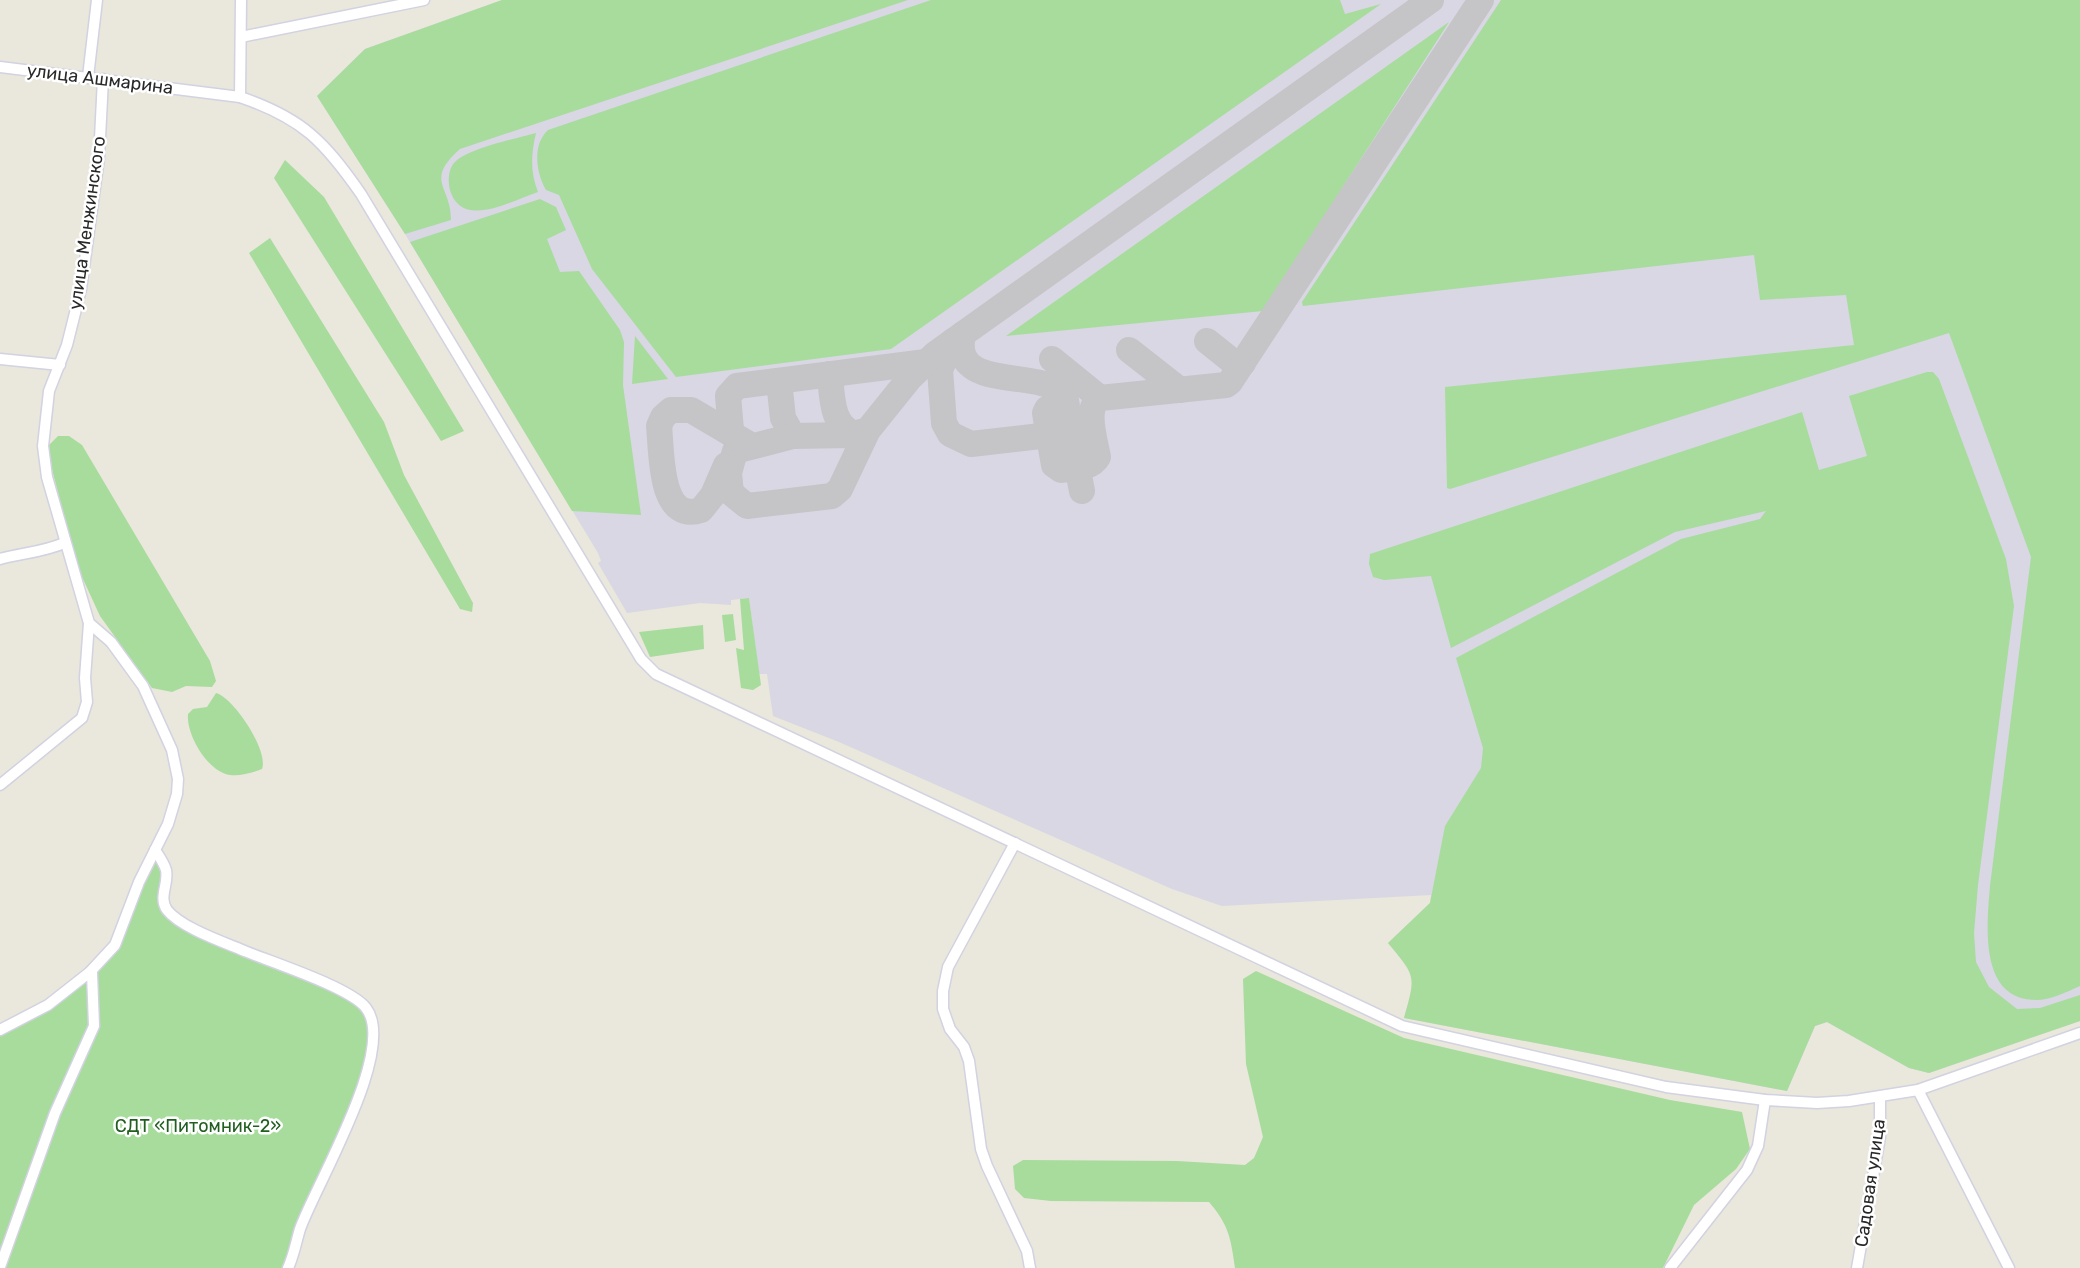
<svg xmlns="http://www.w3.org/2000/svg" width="2080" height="1268" viewBox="0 0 2080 1268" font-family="Rubik,sans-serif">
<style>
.airport{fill:#d8d7e3}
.green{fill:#a7dc9d}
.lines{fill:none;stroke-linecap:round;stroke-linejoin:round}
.taxiway{stroke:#c5c4c7;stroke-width:26}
.minor-casing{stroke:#d2d2e1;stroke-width:13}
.minor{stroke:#fff;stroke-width:10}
.labels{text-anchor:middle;stroke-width:5;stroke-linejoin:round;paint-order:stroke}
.street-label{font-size:18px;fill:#292929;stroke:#fff}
.park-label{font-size:18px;fill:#215f20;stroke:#fff}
</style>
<rect width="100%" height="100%" fill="#eae7dc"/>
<!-- airport -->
<path class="airport" d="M502,0h1578v1021l-151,52 -20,-5 -82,-46 -12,4 -28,65 -383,-73 10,-36 -4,-13 -22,-26 42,-40 1,-8 -209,11 -50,-17 -333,-147 -66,-26 -6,-42h-8l-10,-76 -18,2v5l-31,-2 -73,10 -29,-50 3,-2 -3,-8 -193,-319 -88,-138 48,-47z"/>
<!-- green -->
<g class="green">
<path d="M502,0h406l-448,149c-36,32 -9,36 -9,71l-46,14 -88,-138 48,-47z"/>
<path d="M931,0h409l5,14 36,-10 -490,345 -215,28 -84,-108 -33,-74 -13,-5c-10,-18 -14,-45 2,-60z"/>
<path d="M1501,0h579v986c-13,6 -30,14 -44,14 -58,0 -49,-76 -46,-114l41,-329 -82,-224 -499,156 -3,-1 -2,-101 409,-42 -8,-50 -86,5 -6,-45 -451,51 -1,-4z"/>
<path d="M1449,22l-186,289 -257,25z"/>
<path d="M536,133c-5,21 -6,39 2,59 -27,9 -76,38 -88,-2 -2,-8 -2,-20 4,-27 13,-15 61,-24 82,-30z"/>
<path d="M285,160l39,37 140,234 -23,10 -167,-263z"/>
<path d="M540,199l16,8 10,23 -19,9 13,33 19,-1 41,59 4,12 -1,43 18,130 -69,-4 -162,-269z"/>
<path d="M270,238l114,184 20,53 69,128 -1,9 -12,-3 -211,-356z"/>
<path d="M635,336l33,43 -36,5z"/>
<path d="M1927,372h6l6,7 67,180 8,47 -36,279 -4,48 2,29 13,25 28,22 23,-1 40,-13v26l-151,52 -20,-5 -82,-46 -12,4 -28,65 -383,-73c12,-43 12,-41 -16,-75l42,-40 15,-77 36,-58 2,-20 -27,-90 225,-119 79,-20 6,-8 -91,21 -224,116 -20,-72 -47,4 -11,-3 -4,-13 1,-10 432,-142 17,58 48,-14 -18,-60z"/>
<path d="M58,436h11l13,9 128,216 6,20 -4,6 -26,-1 -14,6 -20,-4 -52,-72 -23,-50 -29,-112 1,-9z"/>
<path d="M749,598l12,87 -8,5 -12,-2 -5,-40 8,2 -4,-51z"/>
<path d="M733,614l3,26 -11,2 -3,-27z"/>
<path d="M703,625l1,24 -54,8 -11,-25z"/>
<path d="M216,693c18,5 53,58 46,76 -10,4 -21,7 -32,6 -22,-3 -44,-40 -42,-61l5,-5 14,-2z"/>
<path d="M154,857l7,7 6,48 190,90 13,16 -1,46 -83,204h-283l39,-109 47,-115 5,-71z"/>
<path d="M1256,971l148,67 266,62 72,12 8,37 -14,20 -42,36 -31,63h-428c-4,-29 -6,-43 -26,-66l-158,-1 -27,-3 -9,-9 -2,-23 10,-6 154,1 68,4 9,-7 9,-21 -17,-73 -3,-85z"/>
<path d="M90,973l3,52 -93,236v-229z"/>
</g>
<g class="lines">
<!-- taxiway -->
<g class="taxiway">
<path d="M953,341l-13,29 4,53 6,11 21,10 78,-9c10,-6 18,-12 18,-25 2,-53 -119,-7 -104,-76"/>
<path d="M1207,341l25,20 11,2"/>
<path d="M1129,350l51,40"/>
<path d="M1052,359l48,39"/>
<path d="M830,374c2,21 1,54 26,60"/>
<path d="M779,381l4,37 10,18"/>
<path d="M868,430l-28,59 -8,7 -85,10 -16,-13 -2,-20 6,-22 58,-15 56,-1 19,-5 41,-51 26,-25 496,-354"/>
<path d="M734,437l-3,-7 -3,-34 9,-10 189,-24"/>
<path d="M726,465l-13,30 -12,15c-42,14 -39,-57 -42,-84l4,-9 8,-7h20l61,36"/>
<path d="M1082,491l-15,-79 -9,-5 -11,2 -2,4 9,52 7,5c13,-2 30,-1 37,-13 -3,-17 -14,-49 2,-59l126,-13 4,-3 251,-382"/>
</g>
<defs>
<g id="minor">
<path d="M241,37l183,-37"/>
<path d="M0,67l240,30c62,21 84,44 121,97l280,465 15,15 746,352 264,61 99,13 52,3 32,-2 69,-11 162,-57"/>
<path d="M88,77l9,-77"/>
<path d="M240,97l1,-97"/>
<path d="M0,359l60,6"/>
<path d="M0,559c22,-6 44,-7 64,-16"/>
<path d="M0,785l82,-67 5,-16 -2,-24 4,-55"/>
<path d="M1015,843l-67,124 -5,24v18l7,20 14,18 5,14 12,88 6,17 40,85 3,17"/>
<path d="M155,850c4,6 9,13 11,20 3,14 -8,27 1,40 14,18 59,33 80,42 27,11 104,36 119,56 32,41 -50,176 -66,221 -4,13 -6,26 -12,39"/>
<path d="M0,1030l48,-25 42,-33 25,-27 24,-63 29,-58 9,-30 1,-15 -6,-29 -29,-64 -32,-44 -22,-19 -42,-146 -4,-31 6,-55 18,-46 14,-56 18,-131 4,-79"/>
<path d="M1918,1090l91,178"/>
<path d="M0,1267l55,-154 39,-87 -2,-53 -2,-1"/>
<path d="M1670,1268l77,-98 11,-24 7,-46"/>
<path d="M1857,1268l23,-131v-40"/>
</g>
</defs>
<!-- minor casing -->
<use href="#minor" class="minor-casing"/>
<!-- minor -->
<use href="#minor" class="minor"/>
</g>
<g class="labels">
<!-- street labels -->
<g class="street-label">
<text transform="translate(100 79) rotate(7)" y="6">улица Ашмарина</text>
<text transform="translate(87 223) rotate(-82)" y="6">улица Менжинского</text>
<text transform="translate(1870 1183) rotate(-82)" y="6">Садовая улица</text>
</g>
<!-- park labels -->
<g class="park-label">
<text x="198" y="1132">СДТ «Питомник-2»</text>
</g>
</g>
</svg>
